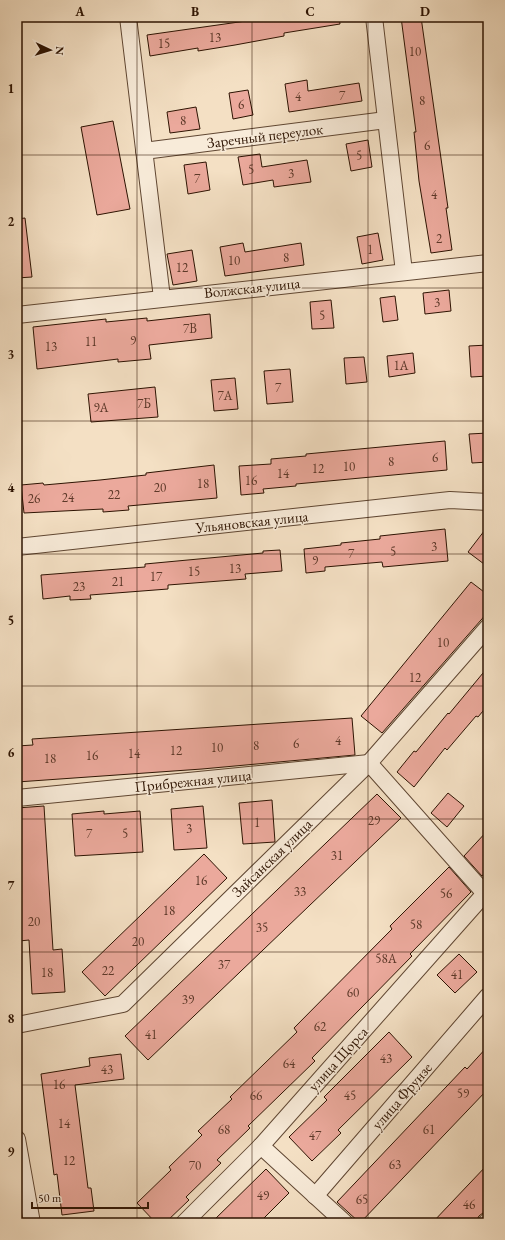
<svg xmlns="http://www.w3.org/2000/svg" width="505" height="1240" viewBox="0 0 505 1240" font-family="'EB Garamond',serif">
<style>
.building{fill:#eba99c;stroke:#2d1302}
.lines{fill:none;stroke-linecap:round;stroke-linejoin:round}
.street-casing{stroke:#5f4632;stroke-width:18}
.street{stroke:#f8ebd9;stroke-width:16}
.grid{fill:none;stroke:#2d1302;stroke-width:1;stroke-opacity:0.55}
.labels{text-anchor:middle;stroke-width:3;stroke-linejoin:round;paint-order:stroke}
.number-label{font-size:13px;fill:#5c3828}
.street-label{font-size:15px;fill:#2d1302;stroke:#f8ebd9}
.neatline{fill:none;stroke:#2d1302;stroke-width:1.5}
.grid-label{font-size:13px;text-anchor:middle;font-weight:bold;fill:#2d1302}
</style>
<rect width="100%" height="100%" fill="#f4e0c4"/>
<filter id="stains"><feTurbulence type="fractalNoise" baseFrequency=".005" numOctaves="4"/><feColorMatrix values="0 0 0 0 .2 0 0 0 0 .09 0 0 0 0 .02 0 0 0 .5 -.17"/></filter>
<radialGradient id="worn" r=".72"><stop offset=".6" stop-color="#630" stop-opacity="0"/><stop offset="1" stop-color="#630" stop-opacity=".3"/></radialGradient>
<!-- building -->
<g class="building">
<path d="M265,17h74l1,7 -56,9v3l-49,9 -37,6v-3l-48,8 -3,-21 99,-14v-1z"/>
<path d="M401,17h20l27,191h-2l6,42 -21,3 -12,-72 -5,-49h2z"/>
<path d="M307,80l1,11 51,-8 3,18 -73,11 -4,-28z"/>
<path d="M248,90l5,25 -20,4 -4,-26z"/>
<path d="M196,107l4,22 -30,4 -3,-21z"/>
<path d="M113,121l17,88 -33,6 -16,-88z"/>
<path d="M368,140l4,27 -21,4 -5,-27z"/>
<path d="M260,154l2,13 45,-7 4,22 -37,5 -1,-7 -30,5 -5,-28z"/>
<path d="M206,162l4,28 -22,4 -4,-29z"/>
<path d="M25,218l7,59 -15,1v-59z"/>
<path d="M378,233l5,27 -21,4 -5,-27z"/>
<path d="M243,243l2,9 56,-9 3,22 -79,11 -5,-29z"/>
<path d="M192,250l5,31 -24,4 -6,-31z"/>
<path d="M449,290l2,21 -26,3 -2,-21z"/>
<path d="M395,296l3,24 -15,2 -3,-24z"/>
<path d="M331,300l3,28 -22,1 -2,-27z"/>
<path d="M210,314l2,24 -63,7 2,14 -33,3v-3l-81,10 -4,-42 73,-8v3l41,-4v3z"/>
<path d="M488,345v31l-17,1 -2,-31z"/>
<path d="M413,353l2,20 -26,4 -2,-21z"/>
<path d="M364,357l3,25 -21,2 -2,-26z"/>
<path d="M290,369l3,33 -26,2 -3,-33z"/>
<path d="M235,378l3,31 -24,2 -3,-31z"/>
<path d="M155,387l3,30 -67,5 -3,-28z"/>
<path d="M488,433v29l-16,1 -3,-29z"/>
<path d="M445,441l2,29 -151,14v2l-33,3 1,4 -23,2 -2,-29 32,-2v-5l35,-3v-2z"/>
<path d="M214,465l3,33 -89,8 1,4 -26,2v-3l-79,4 -3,-28 22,-2 1,2 56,-5 46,-5v-2z"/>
<path d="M488,526v41l-20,-15z"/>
<path d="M445,529l3,32 -65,6 -1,-5 -57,5v4l-19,2 -2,-24 37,-4v-2l39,-4v-3z"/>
<path d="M280,550l2,21 -37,3 1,5 -78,6v4l-78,6 1,4 -21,1v-4l-27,3 -2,-24 104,-8v-3l118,-11v-2z"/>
<path d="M471,582l17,13v17l-106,121 -21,-17z"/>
<path d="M488,667v38l-10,12 -2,-1 -29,34 -2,-2 -31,39 -17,-15 17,-21 2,1 32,-39 1,1z"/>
<path d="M352,718l3,37 -153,14 -185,13v-36l16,-1 -1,-6z"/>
<path d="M448,793l16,13 -17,21 -16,-14z"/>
<path d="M377,794l24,24 -253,242 -23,-24z"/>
<path d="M272,800l3,42 -32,2 -4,-41z"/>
<path d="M44,806l9,144 9,-1 3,43 -33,2 -3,-54 -10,1 -2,-37v-96z"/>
<path d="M203,806l4,42 -33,2 -3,-41z"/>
<path d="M104,811v3l36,-3 3,41 -68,4 -3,-42z"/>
<path d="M488,830v39l-6,7 -18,-20z"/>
<path d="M204,854l23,24 -122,118 -23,-24z"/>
<path d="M449,867l22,25 -61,62 2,2 -100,102 3,3 -67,65 2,2 -33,32 4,3 -35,34 3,3 -24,23h-9l-19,-20 34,-33 -2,-3 33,-32 -4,-4 34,-32 -2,-2 67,-65 -3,-4 98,-99 -2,-3z"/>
<path d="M459,954l18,18 -22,21 -18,-18z"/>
<path d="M389,1032l23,25 -74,73 3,3 -29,28 -23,-24 38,-37 -3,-3z"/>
<path d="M488,1046v43l-128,134 -23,-21 128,-135 2,2z"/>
<path d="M121,1054l3,25 -49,6 13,103h3l3,23 -32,4 -5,-41 -3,1 -13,-101 49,-8 -1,-8z"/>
<path d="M488,1164v45l-9,7 -4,7h-43z"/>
<path d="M266,1169l23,24 -30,30h-48z"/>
</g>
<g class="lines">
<defs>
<g id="street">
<path d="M128,17l34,281"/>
<path d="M374,17l30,255"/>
<path d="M144,151l242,-31"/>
<path d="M17,315l471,-52"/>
<path d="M17,547l433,-47 38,2"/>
<path d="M17,798l352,-35 119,134"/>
<path d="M17,1025l106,-21 246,-241 119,-136"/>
<path d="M17,1139l15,84"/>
<path d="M261,1146l84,77"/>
<path d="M315,1196l173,-200"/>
<path d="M184,1223l77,-77 227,-256"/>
<path d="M486,1223l2,-2"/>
</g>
</defs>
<!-- street casing -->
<use href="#street" class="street-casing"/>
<!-- street -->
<use href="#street" class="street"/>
</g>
<!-- grid -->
<path class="grid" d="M137,17v1206M252,17v1206M368,17v1206M17,155h471M17,288h471M17,421h471M17,554h471M17,686h471M17,819h471M17,952h471M17,1085h471"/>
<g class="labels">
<!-- number labels -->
<g class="number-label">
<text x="215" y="42">13</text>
<text x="164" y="48">15</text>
<text x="415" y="56">10</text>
<text x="342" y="100">7</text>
<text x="298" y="101">4</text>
<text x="422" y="105">8</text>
<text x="241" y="109">6</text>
<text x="183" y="125">8</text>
<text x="427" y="150">6</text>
<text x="359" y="160">5</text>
<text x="251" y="174">5</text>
<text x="291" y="178">3</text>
<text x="197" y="183">7</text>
<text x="434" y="199">4</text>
<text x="439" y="243">2</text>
<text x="370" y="254">1</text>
<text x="286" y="262">8</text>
<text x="234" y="265">10</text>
<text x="182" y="272">12</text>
<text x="437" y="307">3</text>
<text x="322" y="320">5</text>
<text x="190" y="333">7В</text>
<text x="133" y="345">9</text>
<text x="91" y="346">11</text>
<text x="51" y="351">13</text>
<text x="401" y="370">1А</text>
<text x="278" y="392">7</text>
<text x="225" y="400">7А</text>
<text x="144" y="408">7Б</text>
<text x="101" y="412">9А</text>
<text x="435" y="462">6</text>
<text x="391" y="466">8</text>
<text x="349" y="471">10</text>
<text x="318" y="473">12</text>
<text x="283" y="478">14</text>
<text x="251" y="485">16</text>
<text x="203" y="488">18</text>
<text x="160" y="492">20</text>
<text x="114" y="499">22</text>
<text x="68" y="502">24</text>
<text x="34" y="503">26</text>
<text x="434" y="551">3</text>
<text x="393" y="556">5</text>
<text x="351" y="558">7</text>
<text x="315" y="565">9</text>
<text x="235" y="573">13</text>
<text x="194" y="576">15</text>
<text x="156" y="581">17</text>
<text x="118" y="586">21</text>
<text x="79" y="591">23</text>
<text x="443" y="647">10</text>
<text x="415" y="682">12</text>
<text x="338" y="745">4</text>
<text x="296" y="748">6</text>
<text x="256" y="750">8</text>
<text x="217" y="752">10</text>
<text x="176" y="755">12</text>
<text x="134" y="758">14</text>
<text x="92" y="760">16</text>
<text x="50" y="763">18</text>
<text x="374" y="825">29</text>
<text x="257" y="827">1</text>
<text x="189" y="833">3</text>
<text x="89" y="838">7</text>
<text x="125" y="838">5</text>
<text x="337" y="860">31</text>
<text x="201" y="885">16</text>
<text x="300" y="896">33</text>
<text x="446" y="898">56</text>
<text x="169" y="915">18</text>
<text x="34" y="926">20</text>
<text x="416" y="929">58</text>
<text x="262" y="932">35</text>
<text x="138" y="946">20</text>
<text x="386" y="963">58А</text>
<text x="224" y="969">37</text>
<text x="108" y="975">22</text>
<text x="47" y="977">18</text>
<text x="457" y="979">41</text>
<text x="353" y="997">60</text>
<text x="188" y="1004">39</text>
<text x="320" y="1031">62</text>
<text x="151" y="1039">41</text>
<text x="386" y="1063">43</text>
<text x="289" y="1068">64</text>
<text x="107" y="1074">43</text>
<text x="59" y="1089">16</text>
<text x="463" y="1098">59</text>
<text x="256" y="1100">66</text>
<text x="350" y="1100">45</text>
<text x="64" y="1128">14</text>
<text x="224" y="1134">68</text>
<text x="429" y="1134">61</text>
<text x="315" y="1140">47</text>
<text x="69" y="1165">12</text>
<text x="395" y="1169">63</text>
<text x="195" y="1170">70</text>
<text x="263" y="1200">49</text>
<text x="362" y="1204">65</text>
<text x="469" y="1209">46</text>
</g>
<!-- street labels -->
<g class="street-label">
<text transform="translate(265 136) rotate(-7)" y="5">Заречный переулок</text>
<text transform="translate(252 288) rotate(-6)" y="5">Волжская улица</text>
<text transform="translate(252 522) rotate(-6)" y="5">Ульяновская улица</text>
<text transform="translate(193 781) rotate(-6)" y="5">Прибрежная улица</text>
<text transform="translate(272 858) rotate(-44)" y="5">Зайсанская улица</text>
<text transform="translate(338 1059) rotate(-48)" y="5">улица Щорса</text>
<text transform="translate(402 1096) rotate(-49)" y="5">улица Фрунзе</text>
</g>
</g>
<!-- margin -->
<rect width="505" height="1240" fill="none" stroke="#f4e0c4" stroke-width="44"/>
<!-- north arrow -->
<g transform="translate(50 50) rotate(94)" stroke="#f8ebd9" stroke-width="3" paint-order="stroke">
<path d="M0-3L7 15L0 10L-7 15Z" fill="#2d1302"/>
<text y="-6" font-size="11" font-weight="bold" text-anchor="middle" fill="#2d1302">N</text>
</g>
<!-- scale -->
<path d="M32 1202v6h116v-6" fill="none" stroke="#2d1302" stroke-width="2"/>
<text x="38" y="1202" font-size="12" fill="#2d1302" stroke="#f8ebd9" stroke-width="3" paint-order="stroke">50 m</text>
<rect x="22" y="22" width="461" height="1196" class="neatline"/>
<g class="grid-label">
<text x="80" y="16">A</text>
<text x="195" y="16">B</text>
<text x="310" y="16">C</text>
<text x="425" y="16">D</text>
<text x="11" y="93">1</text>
<text x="11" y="226">2</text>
<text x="11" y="359">3</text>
<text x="11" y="492">4</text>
<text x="11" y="625">5</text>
<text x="11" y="757">6</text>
<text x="11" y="890">7</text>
<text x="11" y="1023">8</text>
<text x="11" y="1156">9</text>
</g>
<rect width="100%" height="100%" filter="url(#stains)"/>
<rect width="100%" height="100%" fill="url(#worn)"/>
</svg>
